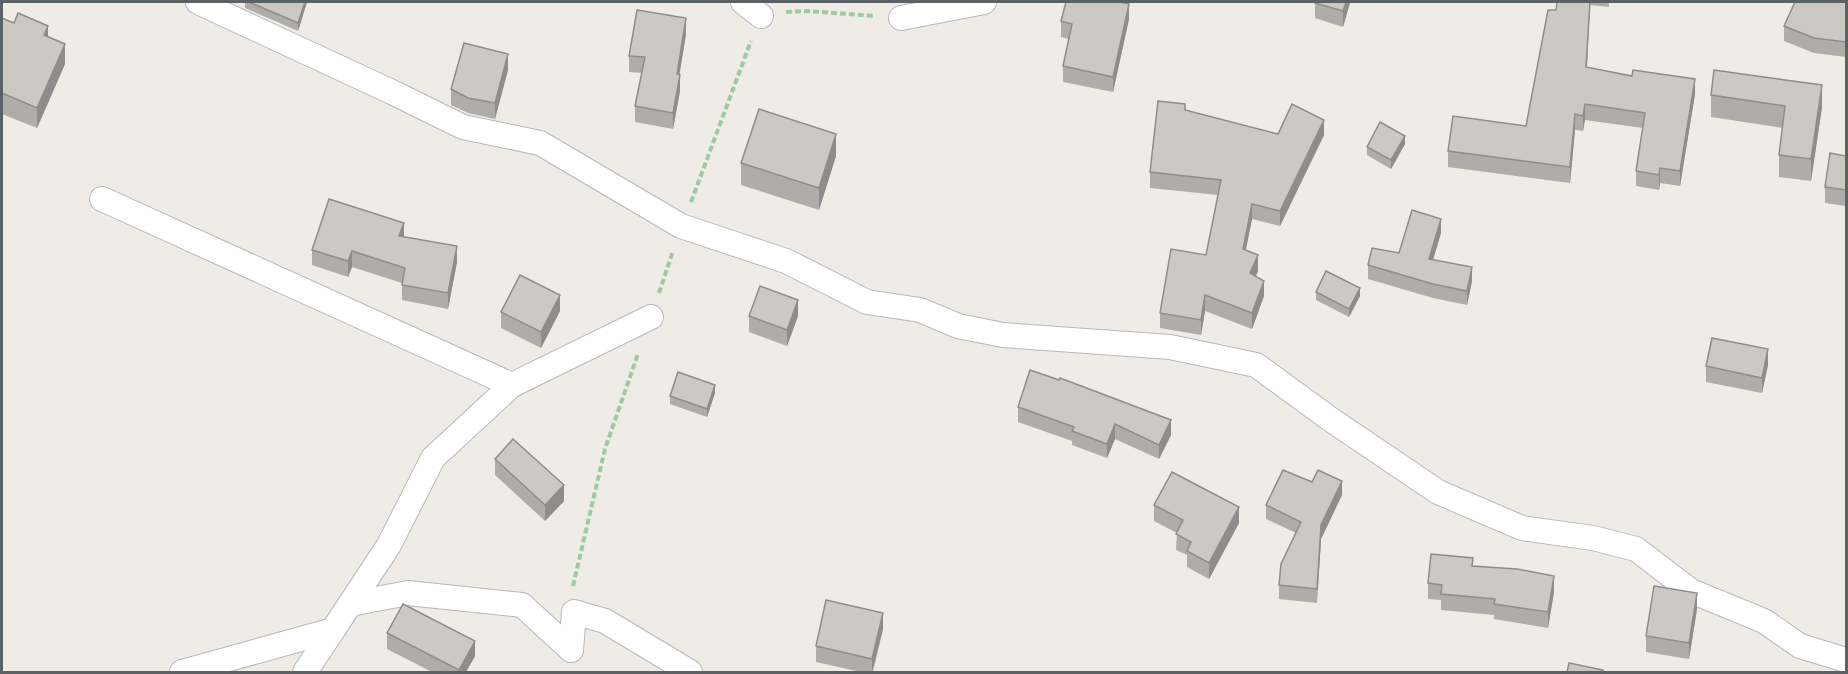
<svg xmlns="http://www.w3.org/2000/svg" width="1848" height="674" viewBox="0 0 1848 674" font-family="Cabin,sans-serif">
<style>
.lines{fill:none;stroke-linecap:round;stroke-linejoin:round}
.minor-casing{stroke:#b5b8bc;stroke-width:26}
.path{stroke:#9acba3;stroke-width:4;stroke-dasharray:6 3;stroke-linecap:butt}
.minor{stroke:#fff;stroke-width:24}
.wall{fill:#afada9}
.shaded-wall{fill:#8f8d89}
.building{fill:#ccc9c4;stroke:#8f8d89;stroke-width:1.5}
</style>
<rect width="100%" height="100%" fill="#efece5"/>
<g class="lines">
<defs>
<g id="minor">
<path d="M198,2l196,91 69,34 77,16 141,83 105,35 81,41 53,8 38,16 45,9 167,12 86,18 74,54 108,73 84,36 71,10 43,11 55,42 73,30 36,25 46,14"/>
<path d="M743,2l18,14"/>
<path d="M901,18l83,-16"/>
<path d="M102,199l410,186"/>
<path d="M350,604l58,-11 114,12 49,45"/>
<path d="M571,650l3,-38 31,9 85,51"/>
<path d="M182,672l151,-42 56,-85 44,-87 79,-73 139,-68"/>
<path d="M305,672l28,-42"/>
</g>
</defs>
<!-- minor casing -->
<use href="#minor" class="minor-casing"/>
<!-- path -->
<g class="path">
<path d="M786,12l21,-1 68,5"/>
<path d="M691,202l60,-161"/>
<path d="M659,293l14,-42"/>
<path d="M573,586l32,-137 33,-95"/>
</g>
<!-- minor -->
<use href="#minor" class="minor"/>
</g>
<!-- wall -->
<g class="wall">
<path d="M245,2h62l-9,29 -53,-23z"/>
<path d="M1315,2h35l-7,25 -28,-9z"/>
<path d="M1557,2h52v5l-19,-2 -3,62 108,27 -15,92 -20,-3 -1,7 -23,-4v-15l7,-43 -58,-8 -2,11 -8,-1 -5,53 -122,-16v-16l78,-25 30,-116z"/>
<path d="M1846,2v55l-32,-4 -30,-12v-15z"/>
<path d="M2,18l46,19 17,27 -28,64 -35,-14z"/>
<path d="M1129,19l-16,73 -50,-10v-16l6,-27 -8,-2v-16z"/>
<path d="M686,34l-7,41 1,16 -7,38 -38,-7v-16l7,-33 -13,-1v-16z"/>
<path d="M508,70l-13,49 -27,-6 -17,-8v-16z"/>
<path d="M1711,95l111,12 -11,74 -32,-4v-22l4,-27 -72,-11z"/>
<path d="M1185,111l93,23 46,1 -44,91 -28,-7 -7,31 13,21 -2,5 8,20 -12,33 -47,-18 -4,24 -41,-7v-15l46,-58 12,-60 -68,-7v-16z"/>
<path d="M1405,144l-14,25 -24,-14v-8z"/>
<path d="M836,156l-17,54 -78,-25v-22z"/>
<path d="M1846,156v50l-21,-3v-16z"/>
<path d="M1441,233l-8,27 39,21 -5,24 -34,-7 -65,-19v-14l31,-12z"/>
<path d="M404,237l53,25 -9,47 -46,-9v-17l-50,-16 -4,10 -36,-12v-15z"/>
<path d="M1316,292l44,4 -11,21 -33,-17z"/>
<path d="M560,311l-19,37 -40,-20v-16z"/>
<path d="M749,316h49l-11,30 -38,-14z"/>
<path d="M1768,365l-6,28 -56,-11v-16z"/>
<path d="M715,393l-8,24 -37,-13v-8z"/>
<path d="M1018,407l153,28 -12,24 -44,-20 -8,19 -35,-13v-4l-54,-19z"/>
<path d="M495,459l69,42 -19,20 -50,-46z"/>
<path d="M1342,495l-21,44 -4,64 -38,-4v-14l17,-52 -30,-14v-14z"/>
<path d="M1154,505l85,18 -30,56 -22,-12v-12l-11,-5 1,-17 -23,-12z"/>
<path d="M1473,566l81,26 -6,36 -54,-9v-4l-53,-5v-10l-13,-1v-16z"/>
<path d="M1697,609l-8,50 -43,-7v-16z"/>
<path d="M883,629l-10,43h-12l-45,-10v-16z"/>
<path d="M387,633l88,23 -9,16h-34l-45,-23z"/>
</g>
<!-- shaded-wall -->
<g class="shaded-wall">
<path d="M305,2h2l-9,29v-8z"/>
<path d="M1346,2h4v1l-7,24v-16z"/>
<path d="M1590,2l-4,81v-16z"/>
<path d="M1129,4v15l-16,73v-15z"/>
<path d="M686,18v16l-9,56v-16z"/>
<path d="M48,26v20l-4,-11z"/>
<path d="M65,44v20l-28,64v-20z"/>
<path d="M508,54v16l-13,49v-16z"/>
<path d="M680,75v16l-7,38v-16z"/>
<path d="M1695,79v15l-15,92v-15z"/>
<path d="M1822,85v22l-11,74v-22z"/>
<path d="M1585,104v16l-2,11v-15z"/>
<path d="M1575,114v16l-5,53v-16z"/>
<path d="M1324,120v15l-44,91v-15z"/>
<path d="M836,134v22l-17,54v-22z"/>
<path d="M1405,136v8l-14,25v-9z"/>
<path d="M1660,168v15l-1,7v-15z"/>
<path d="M1252,204v15l-9,46v-16z"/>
<path d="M1441,219v14l-12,40v-14z"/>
<path d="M404,223v16l-5,-3z"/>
<path d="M457,246v16l-9,47v-16z"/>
<path d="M352,251v16l-4,10v-16z"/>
<path d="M1258,255v16l-8,18v-16z"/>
<path d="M1472,267v14l-5,24v-14z"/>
<path d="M1264,281v15l-12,33v-16z"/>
<path d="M1360,288v8l-11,21v-8z"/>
<path d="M560,295v16l-19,37v-16z"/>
<path d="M1205,295v16l-4,24v-15z"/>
<path d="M798,300v16l-11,30v-16z"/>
<path d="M1768,349v16l-6,28v-15z"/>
<path d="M715,385v8l-8,24v-8z"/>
<path d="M1171,420v15l-12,24v-14z"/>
<path d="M1115,424v15l-8,19v-14z"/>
<path d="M1342,481v14l-21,44 -4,64 4,-78z"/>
<path d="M564,485v16l-19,20v-16z"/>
<path d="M1239,507v16l-30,56v-16z"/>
<path d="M1554,576v16l-6,36v-16z"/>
<path d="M1697,593v16l-8,50v-16z"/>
<path d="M883,613v16l-11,43v-13z"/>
<path d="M475,641v15l-9,16h-7v-2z"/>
</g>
<!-- building -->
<g class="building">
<path d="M249,2h56l-7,21z"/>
<path d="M1066,2h54l9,2 -16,73 -50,-11 9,-42 -11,-3z"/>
<path d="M1315,2h31l-3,9 -28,-8z"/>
<path d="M1557,2h33l-4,65 46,9 1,-6 62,9 -15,92 -20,-3 -1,7 -23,-4 9,-58 -60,-9 -2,12 -8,-2 -5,53 -122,-16 5,-35 73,10 22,-116h8z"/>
<path d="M1795,2h51v40l-32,-4 -30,-12z"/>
<path d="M637,10l49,8 -9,56 3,1 -7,38 -38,-7 10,-49 -16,-1z"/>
<path d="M18,13l30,13 -4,9 21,9 -28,64 -35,-15v-75l12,5z"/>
<path d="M464,43l44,11 -13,49 -27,-5 -17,-9z"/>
<path d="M1714,70l108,15 -11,74 -32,-4 6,-49 -74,-11z"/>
<path d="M1158,101l27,3v6l93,24 14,-30 32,16 -44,91 -28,-7 -9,45 15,6 -8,18 14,8 -12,32 -47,-18 -4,25 -41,-7 11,-64 35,6 15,-75 -71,-8z"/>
<path d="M759,109l77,25 -17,54 -78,-25z"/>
<path d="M1380,122l25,14 -14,24 -24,-13z"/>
<path d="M1830,153l16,3v34l-21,-3z"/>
<path d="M329,199l75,24 -5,13 58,10 -9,47 -46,-8 3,-17 -53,-17 -4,10 -36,-11z"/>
<path d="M1412,210l29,9 -12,40 43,8 -5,24 -34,-7 -65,-19 4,-17 27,5z"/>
<path d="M1326,271l34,17 -11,21 -33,-17z"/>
<path d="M520,275l40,20 -19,37 -40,-20z"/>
<path d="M760,286l38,14 -11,30 -38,-14z"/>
<path d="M1712,338l56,11 -6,29 -56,-12z"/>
<path d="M1030,370l29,10 1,-2 111,42 -12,25 -44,-21 -8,20 -35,-13 2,-4 -56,-20z"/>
<path d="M678,372l37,13 -8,24 -37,-13z"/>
<path d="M513,439l51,46 -19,20 -50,-46z"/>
<path d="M1283,470l29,12 6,-12 24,11 -21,44 -4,64 -38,-4 2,-21 20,-42 -35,-17z"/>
<path d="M1172,472l67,35 -30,56 -22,-12 4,-9 -15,-8 7,-14 -29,-15z"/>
<path d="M1431,554l42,4 -1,8 45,3 37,7 -6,36 -54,-8 1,-5 -54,-5 1,-9 -14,-2z"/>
<path d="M1654,586l43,7 -8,50 -43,-7z"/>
<path d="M826,600l57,13 -11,46 -56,-13z"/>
<path d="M403,604l72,37 -16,29 -72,-37z"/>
<path d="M1569,663l34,7 -1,2h-35z"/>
</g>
<!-- border -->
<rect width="1848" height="674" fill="none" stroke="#5c6166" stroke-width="6"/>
</svg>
